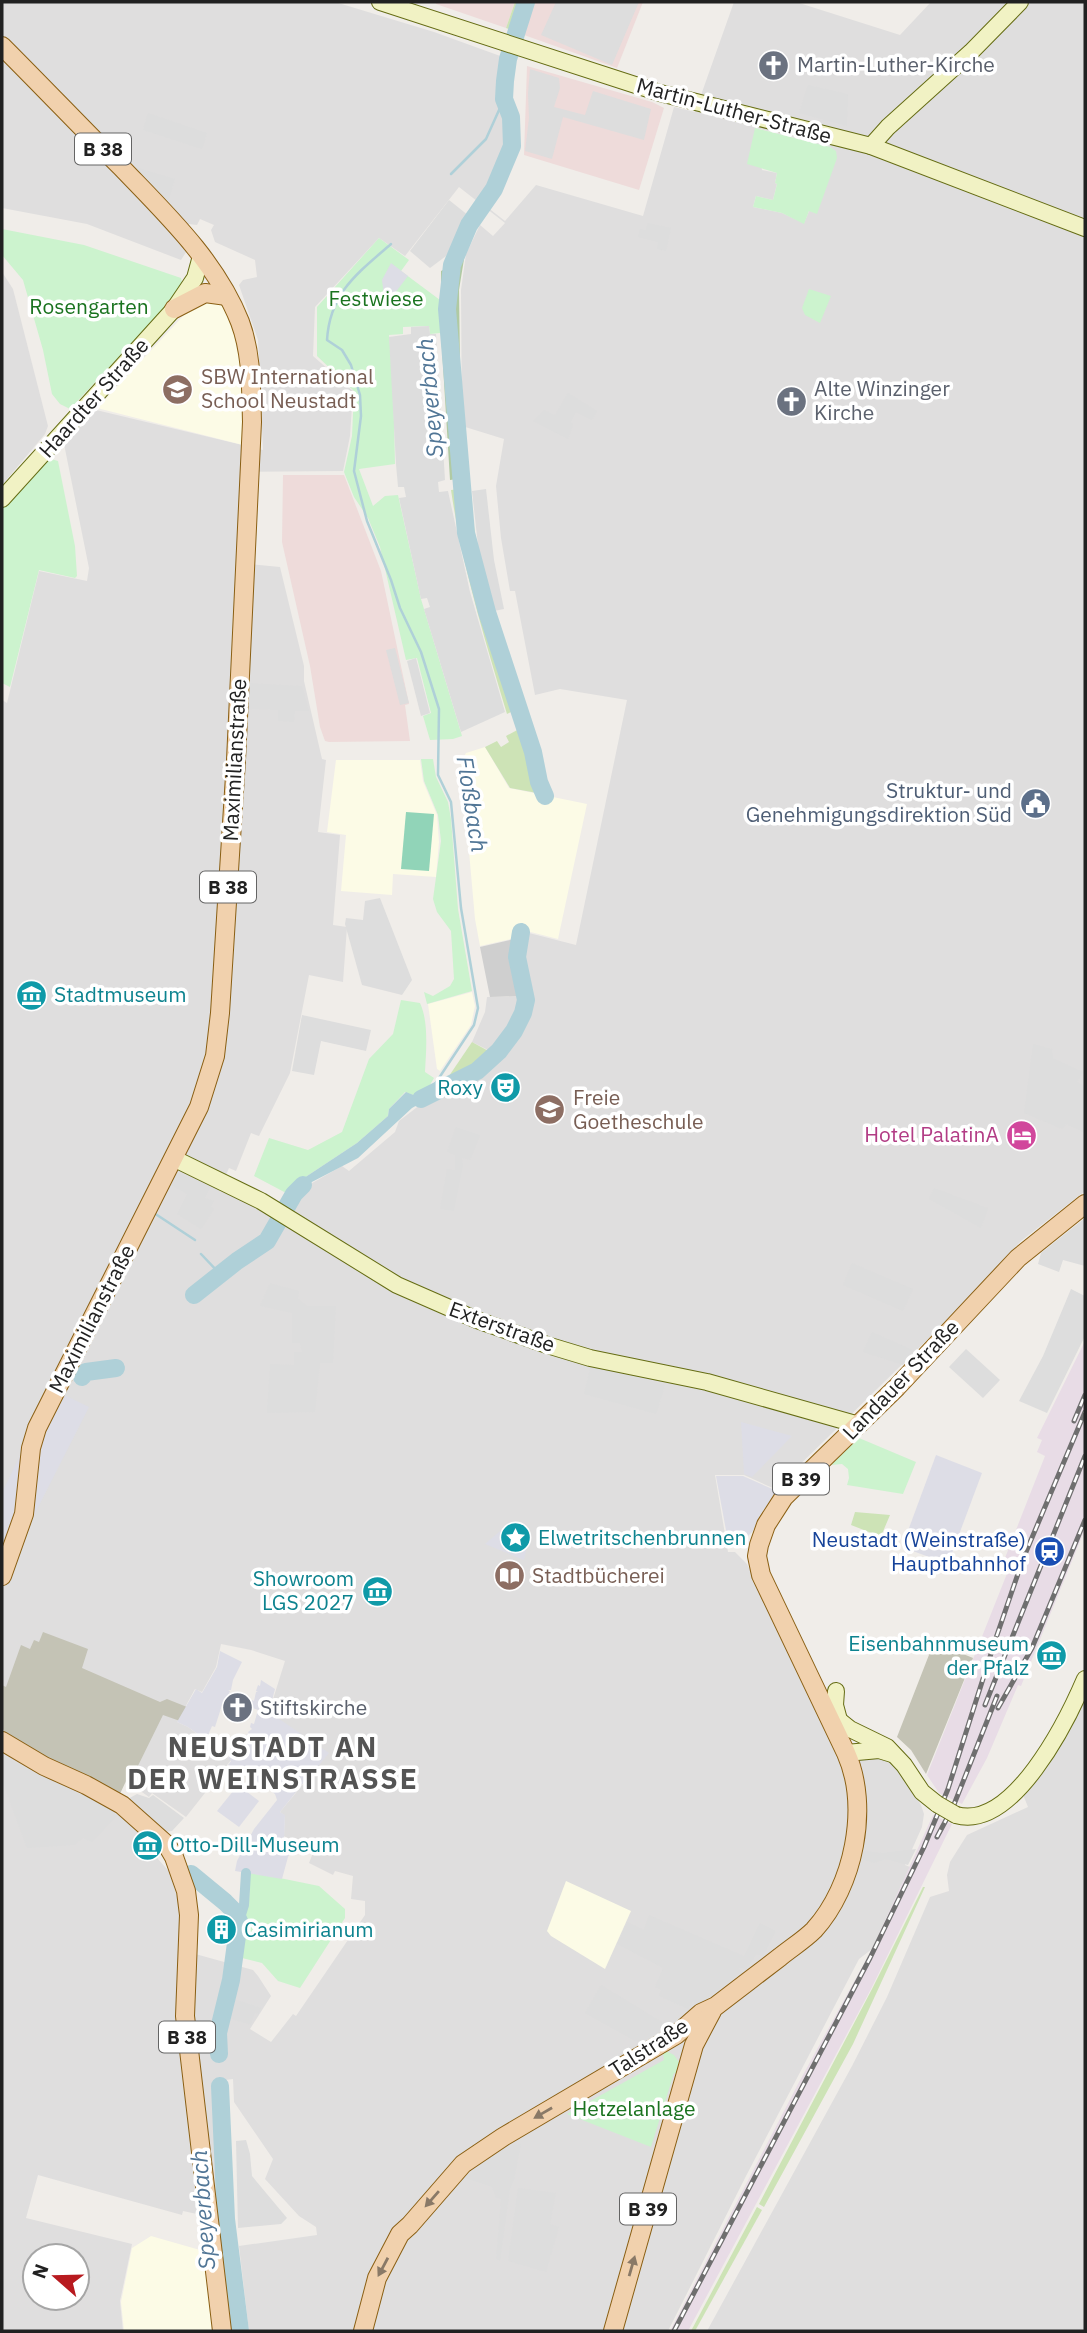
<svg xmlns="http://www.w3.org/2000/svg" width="1087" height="2333" viewBox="0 0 1087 2333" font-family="'IBM Plex Sans',sans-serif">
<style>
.residential{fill:#dfdede;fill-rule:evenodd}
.commercial{fill:#eedbda}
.industrial{fill:#e8dce6}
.education{fill:#fcfbe6}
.religious{fill:#cfcfcf}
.construction{fill:#c4c3b5}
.grass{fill:#cde3b6}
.forest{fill:#b0caa3}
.park{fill:#ccf3ce}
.pitch{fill:#91d4b8}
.parking{fill:#ddd}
.plaza{fill:#dddde6}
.water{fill:#afd0d8}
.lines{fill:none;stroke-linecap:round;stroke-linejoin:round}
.stream{stroke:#afd0d8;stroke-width:2.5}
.canal{stroke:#afd0d8;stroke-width:10}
.river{stroke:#afd0d8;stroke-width:18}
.secondary-casing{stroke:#656c13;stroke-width:18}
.primary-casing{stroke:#8a5f13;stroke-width:20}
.secondary{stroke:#f1f2c4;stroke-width:16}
.primary{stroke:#f1d1ad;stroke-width:18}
.rail-casing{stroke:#6f6f6f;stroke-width:5}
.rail{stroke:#fff;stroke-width:2.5;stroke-dasharray:8;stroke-linecap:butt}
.secondary-bridge-casing{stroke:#656c13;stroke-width:18;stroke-linecap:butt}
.secondary-bridge{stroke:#f1f2c4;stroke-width:16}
.oneway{fill:#897967}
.labels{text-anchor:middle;stroke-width:7;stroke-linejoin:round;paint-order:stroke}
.shield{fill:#fff;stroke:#646464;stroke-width:2}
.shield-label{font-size:19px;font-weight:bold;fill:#212121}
.worship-label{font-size:21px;fill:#5b616d;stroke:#fff;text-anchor:start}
.street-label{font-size:21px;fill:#212121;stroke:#fff}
.park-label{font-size:21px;fill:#1a731f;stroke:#fff}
.education-label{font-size:21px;fill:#785e54;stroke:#fff;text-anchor:start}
.service-label{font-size:21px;fill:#4e5e75;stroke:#fff;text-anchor:end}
.culture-label{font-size:21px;fill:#0d838f;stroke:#fff;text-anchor:start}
.hotel-label{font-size:21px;fill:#b23c85;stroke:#fff;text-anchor:end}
.transit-label{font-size:21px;fill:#164399;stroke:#fff;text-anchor:end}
.water-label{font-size:23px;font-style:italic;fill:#517696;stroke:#fff}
.district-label{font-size:28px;font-weight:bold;letter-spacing:2px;fill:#545454;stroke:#fff}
</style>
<rect width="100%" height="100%" fill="#f0ede9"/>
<!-- residential -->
<g class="residential">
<path d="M2,2h333l99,30 69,25v32l-6,15 6,2 6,16v19l-27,62 23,18 31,-36 107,31 31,-109 21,5 39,-110h62l104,33 31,-33h154v1189l-64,50 -93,98 -153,150 -31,-14h-29l13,77h7l12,12 93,193 43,-1 13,9 25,40 3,9 -2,13 -17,38 5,2 -38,82 -13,10 -113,217 -78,155h-419l-10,-85 78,-11 -1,-8 -17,-11 -34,-37 8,-20 -39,-57 -1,-23 -16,2 6,130 -26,3 -14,-3 -1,4 -144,-40 -12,43 106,26 -12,57 3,30h-121v-1631l5,3 32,-132 48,10 2,-13 -25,-124 32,-34 167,40 -5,-110 -19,-55 4,-5 14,-3 -2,-17 -40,-18 -4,-12 3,-5 -14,-6 -3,6 -8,-1 -10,14 9,11 -7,11 -94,-36 -85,-16zM756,128l74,19 5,4 -31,72 -22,-10 -29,-6 3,-11 17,4 4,-16 -2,-1 2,-10 -15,-3zM459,187l46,36 -12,13 -13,-11 -14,29 -5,36 1,136 42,13 -8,47 5,52 9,53h5l20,104 25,-6 67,11 -51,245 -47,-12 -6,23 6,40 -42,1 -2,15 -13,30 26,13 -18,19 -51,24 -30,23 -4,11 -46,39 -7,-5 -35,20 -14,16 -12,21 -45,-26 -17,-6 10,-23 7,3 15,-38 8,3 31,-63 19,-98 34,7 4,-55 -14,-2 7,-90 -22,-3 8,-72 -4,-1 -18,-78v-15l-24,-99 -43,-4 3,-91 103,-1 7,-35 3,-45 -40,-35 2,-49 64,-69 26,18zM221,1644l30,6 34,11 -16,51 45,55 -5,10 -29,35 5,4 -1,20 29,17 -4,10 24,12 2,-4 18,5 -2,23 14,2v14l-69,101 -3,-2 -22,28 -21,-13 21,-33 -13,-20 -5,-6 -72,-20 -2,-46 -7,-24 2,-3 -24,-27 4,-6 -43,-37 13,-25 8,3 17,12 3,-4 34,24 45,-57 -43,-33 -11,-5 18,-33 7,3 14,-25zM35,2256h42v42h-42z"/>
<path d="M2,272l11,17 35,137 -3,8 -43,51z"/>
<path d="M1085,1700v631h-378l145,-265 35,-69 43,-100 19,-6 -2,-16 3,-13 17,-27 61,-28 -6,-15z"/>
</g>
<!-- commercial -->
<g class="commercial">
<path d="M436,2h79l-9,26 -70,-24z"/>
<path d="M535,2h108l-26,66 -93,-33z"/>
<path d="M527,66l125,36 12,6 -25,82 -115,-35z"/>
<path d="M283,475h61l37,96 28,133 -4,1 5,36 -81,1 -4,-1 -5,-14 -10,-61 -28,-124z"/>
</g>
<!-- industrial -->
<g class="industrial">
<path d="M1085,1341v188l-64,157 -3,-1 -31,73 -25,46 -23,-11 -12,-18 83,-209 -7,-3 42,-107 -8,-4 5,-12 -5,-2z"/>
<path d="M933,1815l19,9 -81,165 -183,342h-18l128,-247 74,-135z"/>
</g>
<!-- education -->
<g class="education">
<path d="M218,301l8,9 7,15 8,45 2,75 -146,-37 88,-94 13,-12z"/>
<path d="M485,747l24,41 78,16 -29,135 -43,-11v10l-35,8 -5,-27 -14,-158 5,-8z"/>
<path d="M336,760h84l3,21 14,34 2,27 -3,35 -43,-3 -1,21 -51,-4 5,-56 -19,-3z"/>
<path d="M472,992l3,14 -4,19 -31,46 -3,-2 -9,-65z"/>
<path d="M566,1881l65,30 -26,58 -54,-33 -4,-5z"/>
<path d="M151,2236l49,14 3,19 3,1 6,61h-88l-3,-29 11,-54z"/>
</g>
<!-- religious -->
<path class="religious" d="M514,939l-3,10 9,47 -30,1 -10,-50z"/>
<!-- construction -->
<g class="construction">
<path d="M43,1632l45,17 -6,19 78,34 7,-3 20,8 -7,14 -17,-6 -33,67 -4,-1 -7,15 -109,-58 -8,-10v-43l4,2 15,-42 9,4 4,-9 5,2z"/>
<path d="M934,1642l39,16 -47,116 -15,-24 -14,-13z"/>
</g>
<!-- grass -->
<g class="grass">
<path d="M515,2h20l-11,33 -18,-7z"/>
<path d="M469,488l11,84 41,135 -14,7c-22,-74 -45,-148 -56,-224z"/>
<path d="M521,728l16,65 -27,-5 -25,-41 12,-6 4,6 8,-5 -3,-6z"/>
<path d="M472,1042l20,11 -22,19 -19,8 -2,-4z"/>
<path d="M855,1512l35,3 -14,33 -6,-2 4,-12 -23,-9z"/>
<path d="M923,1887h2l-72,157 -89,163 -5,-3 113,-215z"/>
<path d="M757,2207l5,3 -67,121h-4z"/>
</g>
<!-- forest -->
<path class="forest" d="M472,223l5,3 -12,27 -6,37 2,150 3,38 -14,2 -9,-147v-62l14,-7z"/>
<!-- park -->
<g class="park">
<path d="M755,128l75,19 6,4 1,7 -20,56 -8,-3 -5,13 -22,-11 -29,-6 3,-11 17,4 4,-16 -2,-1 2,-10 -30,-9z"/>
<path d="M2,229l82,16 97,33 2,10 -113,121 -10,-5 -8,-10 -9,-44 -20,-70 -21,-25z"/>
<path d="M379,238l30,22 -8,11 39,29v33l-10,1 -1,-8 -26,1v7l-14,1 4,42 2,87 -36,5 14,37 12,-10 13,-1 23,104 41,137 -9,3 -23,1 -7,-24 8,-3 -14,-55 -11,2 -26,-113 -12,-29 -14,-21 -10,-25 8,-36 2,-45 -37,-35v-49z"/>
<path d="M809,289l22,7 -11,27 -15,-8 -3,-7z"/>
<path d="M48,458l10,3 17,85 2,30 -2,2 -36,-8 -29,117 -8,-4v-176z"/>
<path d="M421,759h12l3,18 12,25 3,17 7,90 14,82 -45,13 -3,-12 9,4 17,-10 4,-7 -3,-48 -14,-19 -4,-13 8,-58 -3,-26 -14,-34z"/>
<path d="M401,1000l19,3c9,19 6,49 5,69l9,6 -7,12 -11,6 -11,-4 -16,17 -1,7 -31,27 -59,39 -10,12 -34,-18 15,-38 39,12 34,-18 27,-73 24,-25z"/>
<path d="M859,1438l57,24 -13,32 -56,-9 2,-7 -1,-9 -6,-5 -11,1z"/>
<path d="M250,1872l69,14 26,23v9l-45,70 -22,-7 -16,-18 -24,-6 3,-35 8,-21z"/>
<path d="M666,2051l8,4 7,10 -3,9 -4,-1 -23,74 -84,-33 97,-54 -1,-7z"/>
</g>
<!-- pitch -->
<path class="pitch" d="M406,812l28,2 -5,57 -28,-2z"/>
<!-- parking -->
<g class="parking">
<path d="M556,2h83l-27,63 -71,-30z"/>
<path d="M530,69l29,9 1,10 -6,19 31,8 8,-24 58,18 -7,31 -81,-23 -11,42 -27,-8 4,-33 -1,-25z"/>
<path d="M808,85l40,9 -1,32 -48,-13z"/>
<path d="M148,113l59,20 -5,16 -59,-19z"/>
<path d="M132,166l43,13 -7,22z"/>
<path d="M449,200l20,16 -23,40 -16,12 -20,-17z"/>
<path d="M648,223l23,5 -5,23 -9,-2 1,-7 -20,-5 2,-8 6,1z"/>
<path d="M429,326l1,8h6l9,146 -7,2 1,10 9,-1 22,101 35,120 -44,20 -37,-123 6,-2 -3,-9 -6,1 -22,-101 7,-1 -2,-10h-6l-2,-23 -7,-127 22,-3v-7z"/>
<path d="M568,393l29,18 -5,9 -16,-8 -5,10 2,3 -5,14 -35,-18 11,-11 11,5z"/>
<path d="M486,489l8,71 10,49 -10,2 -13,-39 -9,-81z"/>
<path d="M395,648l14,55 -9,2 -14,-55z"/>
<path d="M416,658l14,55 -9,3 -14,-55z"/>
<path d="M247,683l55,3 7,25h-14l-1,11 -16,-1v-11l-32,-1z"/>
<path d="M380,898l32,82 -10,15 -40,-10 -17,-61 1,-6 17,2 2,-19z"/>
<path d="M302,1015l69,15 -5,21 -45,-10 -7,34 -22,-4z"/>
<path d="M1033,1044l19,5 1,9 30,14 -6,10 8,5v46l-19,-9 -4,5 -38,-16z"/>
<path d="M456,1127l24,8 -10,25 -8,-2 1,8 -9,45 -14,-2 7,-40 8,1v-15l-8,-3z"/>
<path d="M175,1172l36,14 -6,12 9,3 -3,6 3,2 -13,20 -24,-15 10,-20 -18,-10z"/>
<path d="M934,1188l54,20 -7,20 -52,-29z"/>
<path d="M1085,1218v48l-22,-6 -4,12 -21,-8 3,-11z"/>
<path d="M852,1263l61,26 -10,22 -60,-26z"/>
<path d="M270,1283l29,8 -1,8 9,7h29l-3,57h-13l-5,49 -48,1 3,-49 24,1v-13h8l-2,-9h-8v-30l-32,-7z"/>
<path d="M1071,1289l14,7v40l-38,77 -28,-12 24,-45z"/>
<path d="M872,1332l41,18 -10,15 -40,-13z"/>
<path d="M966,1349l34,31 -17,18 -34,-31z"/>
<path d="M591,1365l74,20 -9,29 -72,-20z"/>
<path d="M2,1755l34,19 64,29 18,11 -26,28 -9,-4 -9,7 -47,3 -25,-68z"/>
<path d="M137,1794l12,4 4,-3 31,23 -12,13 -7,1 -39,-32z"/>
<path d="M916,1849l-8,16 -21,-6 -13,4 -13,-4 3,-8 19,2z"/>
<path d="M649,1915l95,41 16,-33 16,8 -13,25 -7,-2 -6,11 -4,4 -7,-1 2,4 -43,34 -5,-5 -5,8 -29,-13 2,-6 -6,-3 8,-19 -46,-24 10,-22 17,8z"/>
<path d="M601,1985l64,39 -8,11 -9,7 -9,1 -54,-30z"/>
<path d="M231,1998l30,10 -2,6 -4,-1 -4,12 -26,-8z"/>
<path d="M246,2140l4,14 2,22 35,42 -6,6 -43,4 -2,-87z"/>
<path d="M521,2144l-7,36 -4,9 -10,72 -4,-2 5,-60 -5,-1 -4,-11 -27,-9 31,-26 14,-7z"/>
<path d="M518,2188l38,5 -6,31 9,3 -13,45 -38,-11z"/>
</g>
<!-- plaza -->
<g class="plaza">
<path d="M391,263l17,13 -20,26 -4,-7 -2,-15z"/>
<path d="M52,1389l37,18 -63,124 -24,23v-61z"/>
<path d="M741,1422l51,14 -40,41 -8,-3z"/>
<path d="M936,1455l46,18 -34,91 -46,-17z"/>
<path d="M716,1476h27l34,15 -17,24 -7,16 -7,7 -18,3z"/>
<path d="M506,1526l24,7 -6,27 -39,-16z"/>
<path d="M220,1651l22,11 -9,18 -2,10h-3l2,1 -3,7h-2l2,1 -5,6 -7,22 -3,-1 -6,14 -18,-13 -11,-5 19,-33 6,4 15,-26z"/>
<path d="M261,1680l14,9 -6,23 60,41 -13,16 -3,-2 -4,9 -29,36 5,3 -1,27 8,7 -4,8 -6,22 -47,-8 2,-10 17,-32 23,-29 -2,-6 -36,-26 -6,1 -5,-4 3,-4 -3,-3 2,-3 4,-3 8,2 6,-11 -4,-2 3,-2 -2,-1 2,-4h2l-1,-2 4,-3 -2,-2 1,-4 3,1 4,-14 -8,-3 2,-7 2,1 2,-9h2l-2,-1 2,-6 2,1z"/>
<path d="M238,1785l21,16 -20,26 -22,-16z"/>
</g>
<!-- water -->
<path class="water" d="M441,1084l3,6 -32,18 -54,50 -50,26 -16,19 -6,-4 12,-17 59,-39 31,-27 1,-7 17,-17 10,4z"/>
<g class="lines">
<!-- stream -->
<g class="stream">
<path d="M451,174l35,-35 18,-40"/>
<path d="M391,244c-33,29 -61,48 -64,96l15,10 9,15 9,30 1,21 -7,55 13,50 24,59 9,28 21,44 18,57 -1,66 13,27 10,106 17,100 -4,17 -39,59 -1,5"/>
<path d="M154,1213l41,27"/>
<path d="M201,1254l20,21"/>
<path d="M104,1371l2,-2"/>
</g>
<!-- canal -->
<path class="canal" d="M239,1921l5,-16 2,-32"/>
<!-- river -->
<g class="river">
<path d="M526,2l-18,57 -3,22 -1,18 7,18 1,29 -18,43 -25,36 -17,40 -5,44 19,224 21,79 46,140 6,30 6,14"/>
<path d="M421,1099l56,-28 22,-20 15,-20 9,-18 3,-13 -9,-43 4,-25"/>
<path d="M194,1295l43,-34 30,-20 27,-47 9,-9"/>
<path d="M82,1377l4,-5 30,-4"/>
<path d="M191,1874l34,28 9,9 5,10 -8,59 -13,53 1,21"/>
<path d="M220,2086l6,133 14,112"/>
</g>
<defs>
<g id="secondary">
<path d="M380,2l280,91 211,53 214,82"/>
<path d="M871,146l17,-19 83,-75 49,-50"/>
<path d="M2,499l172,-190 21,-31 6,-22"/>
<path d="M173,1158l88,43 136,84 80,35 70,25 43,13 117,24 152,43"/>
<path d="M836,1691l-1,14 4,15"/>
<path d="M825,1709l25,20 37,18 17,18 18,27 15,12"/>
<path d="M846,1753l33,-3 13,4"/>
<path d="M956,1815c57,16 111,-94 129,-136"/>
</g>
<g id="primary">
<path d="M2,46c40,40 79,81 119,121 45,47 95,94 119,155 12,32 11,67 12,100l-16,338 -16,253 -5,43 -16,51 -162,321 -6,20 -7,66 -22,62"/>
<path d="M174,309l31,-16 22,3"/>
<path d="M2,1741l42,25 42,19 36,20 45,40 7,12 12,34 3,24 -4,101 37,315"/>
<path d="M363,2331l14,-53 23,-44 10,-9 53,-61 40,-27 173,-102 25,-22 15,-7c21,-16 43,-33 64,-49 11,-9 24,-17 34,-27 40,-44 56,-123 32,-177l-85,-178 -4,-19 2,-11 7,-20 18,-28 113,-110 121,-129 67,-54"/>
<path d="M613,2331l81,-286 18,-34"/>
</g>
</defs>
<!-- secondary casing -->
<use href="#secondary" class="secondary-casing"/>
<!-- primary casing -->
<use href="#primary" class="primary-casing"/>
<!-- secondary -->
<use href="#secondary" class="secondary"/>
<!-- primary -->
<use href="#primary" class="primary"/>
<defs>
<g id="rail">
<path d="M1074,1421l11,-26"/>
<path d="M985,1705l100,-249"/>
<path d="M998,1708l34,-60 53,-128"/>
<path d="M937,1837l16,-30 44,-111"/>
<path d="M674,2331l196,-373 54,-111 24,-58 48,-151 27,-79 62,-147"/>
</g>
</defs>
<!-- rail casing -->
<use href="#rail" class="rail-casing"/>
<!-- rail -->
<use href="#rail" class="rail"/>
<defs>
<path id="secondary-bridge" d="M937,1804l19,11"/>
</defs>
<!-- secondary-bridge casing -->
<use href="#secondary-bridge" class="secondary-bridge-casing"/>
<!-- secondary-bridge -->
<use href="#secondary-bridge" class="secondary-bridge"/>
</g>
<!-- one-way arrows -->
<defs><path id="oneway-solid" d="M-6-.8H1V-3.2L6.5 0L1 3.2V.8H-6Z" transform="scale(1.75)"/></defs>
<g class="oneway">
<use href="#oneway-solid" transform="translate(543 2113) rotate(150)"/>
<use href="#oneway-solid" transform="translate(432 2199) rotate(131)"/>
<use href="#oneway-solid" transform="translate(632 2266) rotate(-74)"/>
<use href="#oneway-solid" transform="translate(383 2267) rotate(118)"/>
</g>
<!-- icons -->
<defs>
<symbol id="church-disc" viewBox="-11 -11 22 22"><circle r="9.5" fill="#6b7280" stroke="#fff"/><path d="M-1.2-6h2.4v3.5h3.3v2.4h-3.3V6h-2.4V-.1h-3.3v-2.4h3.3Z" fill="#fff"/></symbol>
<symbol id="school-disc" viewBox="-11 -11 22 22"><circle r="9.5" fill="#8d6e63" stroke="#fff"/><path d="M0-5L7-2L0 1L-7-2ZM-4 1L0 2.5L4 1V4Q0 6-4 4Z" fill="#fff"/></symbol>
<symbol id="civic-disc" viewBox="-11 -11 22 22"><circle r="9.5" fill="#5c6f8a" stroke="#fff"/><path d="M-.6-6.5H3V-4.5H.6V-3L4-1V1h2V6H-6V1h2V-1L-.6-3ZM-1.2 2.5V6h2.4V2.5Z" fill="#fff"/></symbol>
<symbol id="museum-disc" viewBox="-11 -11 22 22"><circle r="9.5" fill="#0f9aa8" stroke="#fff"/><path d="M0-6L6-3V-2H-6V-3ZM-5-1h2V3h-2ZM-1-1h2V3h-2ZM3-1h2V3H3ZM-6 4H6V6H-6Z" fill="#fff"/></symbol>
<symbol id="theatre-disc" viewBox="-11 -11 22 22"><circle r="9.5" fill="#0f9aa8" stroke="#fff"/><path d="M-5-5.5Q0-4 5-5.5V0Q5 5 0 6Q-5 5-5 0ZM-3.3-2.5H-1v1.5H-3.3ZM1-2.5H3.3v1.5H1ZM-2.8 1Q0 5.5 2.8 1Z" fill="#fff"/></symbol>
<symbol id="hotel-disc" viewBox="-11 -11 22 22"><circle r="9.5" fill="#d1479c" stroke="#fff"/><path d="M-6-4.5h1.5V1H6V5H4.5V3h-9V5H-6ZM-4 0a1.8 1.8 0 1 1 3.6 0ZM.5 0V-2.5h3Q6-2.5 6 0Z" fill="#fff"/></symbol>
<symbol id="sight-disc" viewBox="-11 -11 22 22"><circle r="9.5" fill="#0f9aa8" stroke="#fff"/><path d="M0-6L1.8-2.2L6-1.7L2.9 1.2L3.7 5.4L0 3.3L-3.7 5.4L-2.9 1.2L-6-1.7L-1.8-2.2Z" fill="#fff"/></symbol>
<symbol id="station-disc" viewBox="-11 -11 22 22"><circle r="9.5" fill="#1a4fb4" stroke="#fff"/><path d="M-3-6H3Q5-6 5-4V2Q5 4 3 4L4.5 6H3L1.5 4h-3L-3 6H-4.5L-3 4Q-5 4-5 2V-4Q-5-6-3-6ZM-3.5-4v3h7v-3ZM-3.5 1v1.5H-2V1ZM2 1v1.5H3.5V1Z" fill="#fff"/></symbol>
<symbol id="library-disc" viewBox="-11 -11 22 22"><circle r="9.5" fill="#8d6e63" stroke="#fff"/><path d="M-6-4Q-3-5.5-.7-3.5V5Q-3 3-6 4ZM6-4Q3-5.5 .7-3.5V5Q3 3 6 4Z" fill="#fff"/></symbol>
<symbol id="building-disc" viewBox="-11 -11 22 22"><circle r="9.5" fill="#0f9aa8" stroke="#fff"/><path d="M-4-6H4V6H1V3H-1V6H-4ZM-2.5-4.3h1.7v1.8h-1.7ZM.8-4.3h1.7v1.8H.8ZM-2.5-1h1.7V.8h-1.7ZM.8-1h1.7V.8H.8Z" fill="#fff"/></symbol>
</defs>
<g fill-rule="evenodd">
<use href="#church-disc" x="756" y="48" width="35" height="35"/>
<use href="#school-disc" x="160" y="372" width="35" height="35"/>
<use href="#church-disc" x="774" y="384" width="35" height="35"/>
<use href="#civic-disc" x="1018" y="786" width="35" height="35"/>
<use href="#museum-disc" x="14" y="978" width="35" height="35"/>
<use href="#theatre-disc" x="488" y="1070" width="35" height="35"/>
<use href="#school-disc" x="532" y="1092" width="35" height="35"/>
<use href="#hotel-disc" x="1004" y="1118" width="35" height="35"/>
<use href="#sight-disc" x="498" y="1520" width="35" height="35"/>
<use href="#station-disc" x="1032" y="1534" width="35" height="35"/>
<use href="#library-disc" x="492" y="1558" width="35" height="35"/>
<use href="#museum-disc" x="360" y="1574" width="35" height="35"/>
<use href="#museum-disc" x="1034" y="1638" width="35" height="35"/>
<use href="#church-disc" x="220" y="1690" width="35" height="35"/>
<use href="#museum-disc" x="130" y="1828" width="35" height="35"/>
<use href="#building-disc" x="204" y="1912" width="35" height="35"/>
</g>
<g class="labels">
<!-- shield labels -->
<g class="shield">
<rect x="75" y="133.5" width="56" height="31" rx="5"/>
<rect x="200" y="871.5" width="56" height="31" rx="5"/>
<rect x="773" y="1463.5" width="56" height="31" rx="5"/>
<rect x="159" y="2021.5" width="56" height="31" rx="5"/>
<rect x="620" y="2193.5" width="56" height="31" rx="5"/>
</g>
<g class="shield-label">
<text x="103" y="156">B 38</text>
<text x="228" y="894">B 38</text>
<text x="801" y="1486">B 39</text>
<text x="187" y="2044">B 38</text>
<text x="648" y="2216">B 39</text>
</g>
<!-- worship labels -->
<g class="worship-label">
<text x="797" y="72">Martin-Luther-Kirche</text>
<text x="814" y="396">Alte Winzinger<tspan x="814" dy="24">Kirche</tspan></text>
<text x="260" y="1715">Stiftskirche</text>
</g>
<!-- street labels -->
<g class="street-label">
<text transform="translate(734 111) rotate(15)" y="7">Martin-Luther-Straße</text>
<text transform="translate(94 398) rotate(-48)" y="7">Haardter Straße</text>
<text transform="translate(235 760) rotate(-87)" y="7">Maximilianstraße</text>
<text transform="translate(92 1319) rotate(-63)" y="7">Maximilianstraße</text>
<text transform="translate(502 1327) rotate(20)" y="7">Exterstraße</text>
<text transform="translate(901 1380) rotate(-46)" y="7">Landauer Straße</text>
<text transform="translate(649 2048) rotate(-33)" y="7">Talstraße</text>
</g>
<!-- park labels -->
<g class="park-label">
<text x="376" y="306">Festwiese</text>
<text x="89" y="314">Rosengarten</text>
<text x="634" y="2116">Hetzelanlage</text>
</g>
<!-- education labels -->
<g class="education-label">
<text x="201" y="384">SBW International<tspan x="201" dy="24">School Neustadt</tspan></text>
<text x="573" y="1105">Freie<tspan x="573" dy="24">Goetheschule</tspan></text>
<text x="532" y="1583">Stadtbücherei</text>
</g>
<!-- service labels -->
<g class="service-label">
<text x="1012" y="798">Struktur- und<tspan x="1012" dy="24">Genehmigungsdirektion Süd</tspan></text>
</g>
<!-- culture labels -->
<g class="culture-label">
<text x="54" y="1002">Stadtmuseum</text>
<text x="483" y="1095" text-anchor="end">Roxy</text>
<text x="538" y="1545">Elwetritschenbrunnen</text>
<text x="354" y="1586" text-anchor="end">Showroom<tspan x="354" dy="24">LGS 2027</tspan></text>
<text x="1029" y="1651" text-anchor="end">Eisenbahnmuseum<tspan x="1029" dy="24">der Pfalz</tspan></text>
<text x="170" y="1852">Otto-Dill-Museum</text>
<text x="244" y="1937">Casimirianum</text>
</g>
<!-- hotel labels -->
<g class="hotel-label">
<text x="999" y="1142">Hotel PalatinA</text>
</g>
<!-- transit labels -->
<g class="transit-label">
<text x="1026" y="1547">Neustadt (Weinstraße)<tspan x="1026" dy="24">Hauptbahnhof</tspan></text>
</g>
<!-- water labels -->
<g class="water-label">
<text transform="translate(430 398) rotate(-95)" y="8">Speyerbach</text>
<text transform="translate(472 804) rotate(81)" y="8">Floßbach</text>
<text transform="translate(203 2210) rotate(-94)" y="8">Speyerbach</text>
</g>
<!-- district labels -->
<g class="district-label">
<text x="273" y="1757">NEUSTADT AN<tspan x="273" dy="32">DER WEINSTRASSE</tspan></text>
</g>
</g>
<!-- border -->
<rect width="1087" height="2333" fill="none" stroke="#212121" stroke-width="7"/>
<!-- north arrow -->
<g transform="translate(56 2277) rotate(290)"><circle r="33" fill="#ffffff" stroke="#a6a6a6" stroke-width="2"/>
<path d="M0-5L12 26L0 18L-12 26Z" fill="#b81a1f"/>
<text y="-10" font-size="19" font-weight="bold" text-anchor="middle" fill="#212121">N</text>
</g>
</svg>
